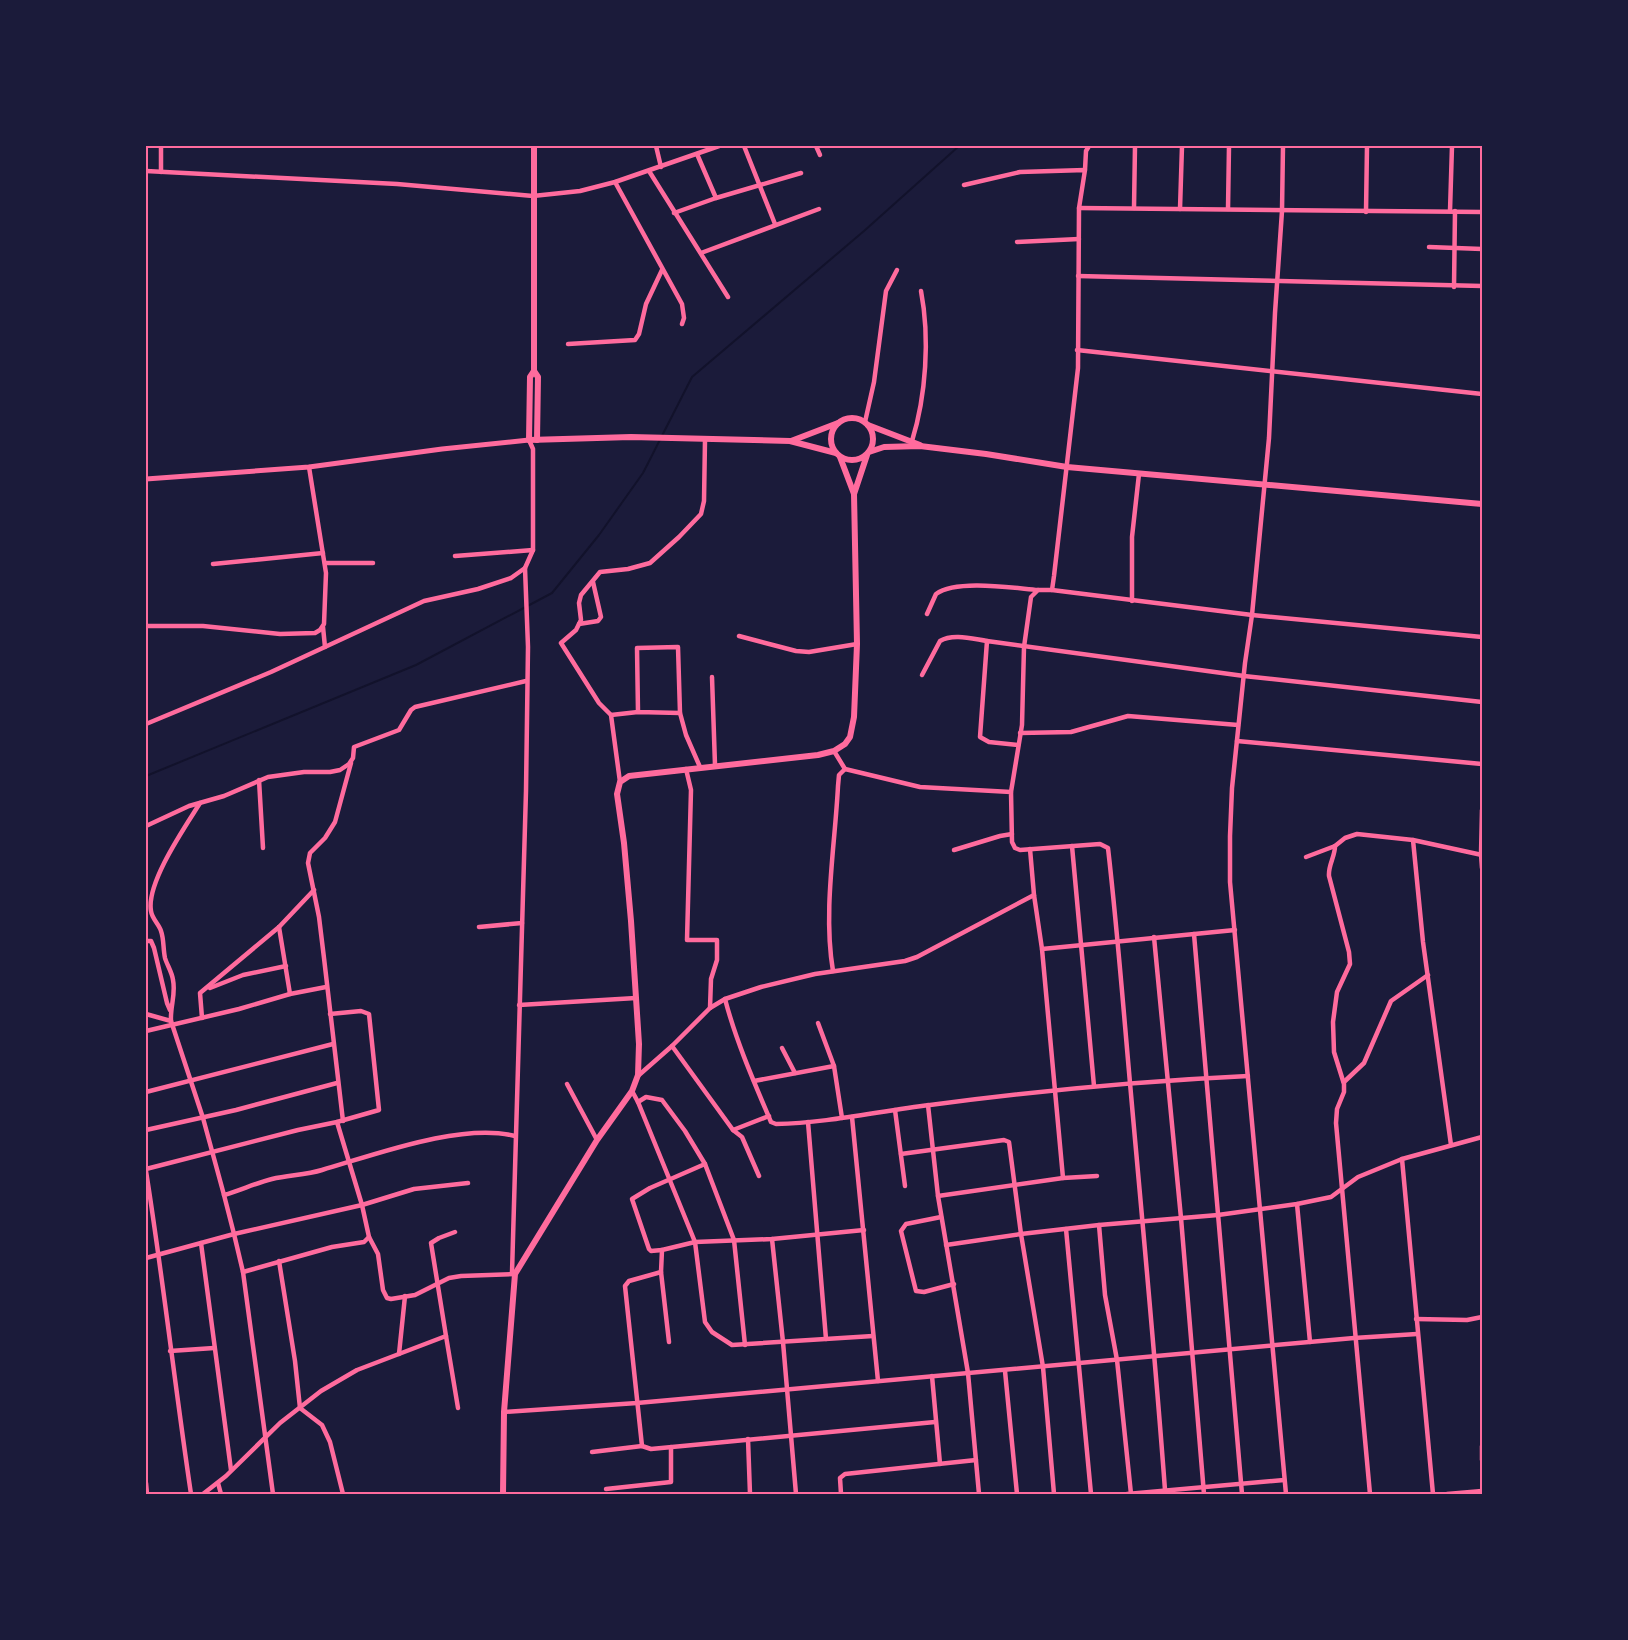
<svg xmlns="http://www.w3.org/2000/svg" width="1628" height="1640" viewBox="0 0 1628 1640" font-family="'Archivo Narrow',sans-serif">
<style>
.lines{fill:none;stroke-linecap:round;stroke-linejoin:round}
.stream{stroke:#12122b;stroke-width:2}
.minor{stroke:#ff6b9d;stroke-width:4.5}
.tertiary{stroke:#ff6b9d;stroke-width:5}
.secondary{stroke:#ff6b9d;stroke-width:6}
.neatline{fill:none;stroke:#ff6b9d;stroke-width:2}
</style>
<rect width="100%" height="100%" fill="#1b1b3a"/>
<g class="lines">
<!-- stream -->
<path class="stream" d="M146,776l270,-111 136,-72 47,-58 44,-62 49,-96 172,-146 95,-85"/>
<!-- minor -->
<g class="minor">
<path d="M161,146v26"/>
<path d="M656,146l5,21"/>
<path d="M744,146l31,78"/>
<path d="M816,146l4,9"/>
<path d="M1283,146l-1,65 -7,102 -6,125 -17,177 -7,48 -13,125 -2,48v46l56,612"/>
<path d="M697,154l19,44"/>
<path d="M1085,170l1,-19 3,-5"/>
<path d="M146,171l251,13 136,12 47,-5 35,-9 104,-36"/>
<path d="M649,171l79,126"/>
<path d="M615,182l67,122 2,14 -2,6"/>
<path d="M964,185l56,-13 65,-2 -6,38 -1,160 -24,208 -2,14h-14l-7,7 -7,50 -2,78 -11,67"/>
<path d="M1079,208l403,4"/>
<path d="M1134,208l1,-62"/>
<path d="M1180,209l2,-63"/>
<path d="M1228,209l1,-63"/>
<path d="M1450,211l2,-65"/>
<path d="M1366,212l1,-66"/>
<path d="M674,213l42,-15 85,-25"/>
<path d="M1017,242l62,-3"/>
<path d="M1429,247l53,2"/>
<path d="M701,253l118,-44"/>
<path d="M1078,276l404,10"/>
<path d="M1454,287l1,-76"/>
<path d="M568,344l67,-4 4,-6 7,-30 16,-34"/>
<path d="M1077,350l405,44"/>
<path d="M865,422l9,-40 12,-91 11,-21"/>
<path d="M912,441c14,-45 18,-103 9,-150"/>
<path d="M455,556l78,-6"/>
<path d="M325,563h48"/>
<path d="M213,564l110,-11"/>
<path d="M1052,590l200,25 230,22"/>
<path d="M1132,601v-64l7,-63"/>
<path d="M927,614l9,-20c21,-15 77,-6 102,-4"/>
<path d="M579,624l19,-3 3,-4 -8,-35"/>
<path d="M146,626h57l77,8 35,-1 5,-3 4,-6 2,-51 -17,-106"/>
<path d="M323,627l2,20"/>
<path d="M739,636l57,15 13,1 48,-8"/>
<path d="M922,675l18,-34c13,-8 33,-2 47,0"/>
<path d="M712,677l3,88"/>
<path d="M680,713l6,22 14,32"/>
<path d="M611,715l27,-3 42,1 -2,-66 -41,1 1,64"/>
<path d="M146,724l125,-52 153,-71 54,-12 33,-11 14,-10 8,-18v-101l-4,-9"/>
<path d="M1020,733l51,-1 57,-16 110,9"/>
<path d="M1237,741l245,23"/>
<path d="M1018,745l-29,-3 -9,-5 7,-96 257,35 238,26"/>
<path d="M834,751l11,18 75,18 91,5 1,50 3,6 5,2 80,-6 8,4c9,78 15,156 22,235 12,136 25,271 35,407"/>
<path d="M686,769l5,21 -4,150h30v20l-6,19 -1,29"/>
<path d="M259,780l4,68"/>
<path d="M620,782l-9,-67 -12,-12 -38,-60 15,-13 5,-10 -2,-17 2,-8 19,-23 28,-3 22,-6 29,-26 22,-23 3,-13 1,-61"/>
<path d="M200,803c-15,24 -54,80 -49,108 1,8 8,13 10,20 3,8 2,18 4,27 2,7 7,14 8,22 3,14 -3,27 -2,41l32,97 21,77"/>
<path d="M1482,810l-1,44 1,14"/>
<path d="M146,826l43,-20 35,-10 44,-19 36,-5h26l10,-2 9,-6 4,-6 1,-11 45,-17 12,-20 4,-3 111,-26"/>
<path d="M1413,840l10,102 28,203"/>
<path d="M1072,846l22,240"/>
<path d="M1335,846c0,11 -7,19 -6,30l20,76 1,12 -13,28 -4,30 1,30 10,32v8l-7,17 -1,14 34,371"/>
<path d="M1030,849l4,46 8,54 21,229"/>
<path d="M954,850l46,-14 12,-2"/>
<path d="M1306,857l29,-11 10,-8 12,-4 56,6 69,15"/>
<path d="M279,927l11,67"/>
<path d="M479,927l43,-4"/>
<path d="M1194,934l48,560"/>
<path d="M1154,937l27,281 23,276"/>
<path d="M146,941h5l3,7 13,55 3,7"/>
<path d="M1042,949l193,-19"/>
<path d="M833,971c-10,-59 2,-125 5,-185l1,-11 6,-6"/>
<path d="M210,988l33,-13 43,-9"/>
<path d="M725,999c11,42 29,83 46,123l5,2c52,-1 103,-13 154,-19 106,-14 211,-24 318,-29"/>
<path d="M519,1005l117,-7"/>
<path d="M146,1014l25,7"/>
<path d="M202,1018l-2,-25 79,-66 35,-37"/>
<path d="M818,1023l16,43"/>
<path d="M146,1031l93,-22 51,-15 36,-7"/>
<path d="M672,1046l61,84"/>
<path d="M782,1048l13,25"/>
<path d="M639,1075l33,-29 38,-38 15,-9 36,-12 54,-13 90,-13 12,-4 117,-62"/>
<path d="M754,1081l80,-15 8,52"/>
<path d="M1344,1082l20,-19 27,-62 37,-26"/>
<path d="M567,1084l30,56"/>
<path d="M632,1091l6,11 57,140 10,80 7,10 20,13 141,-9"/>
<path d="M146,1092l187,-48"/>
<path d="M638,1102l8,-5 16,3 23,31 20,33 29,76 11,105"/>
<path d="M928,1105l10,91"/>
<path d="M895,1110l10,76"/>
<path d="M852,1117l26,264"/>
<path d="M343,1121l-19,-163 -5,-41 -11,-54 2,-10 15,-15 10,-16 16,-59"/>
<path d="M337,1122l25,83 7,32 9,17 5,36 4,8 4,1 24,-4 34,-17 12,-2 54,-2"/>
<path d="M808,1122l18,217"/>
<path d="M146,1130l90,-20 101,-27"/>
<path d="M901,1154l103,-14 5,2 12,92 22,133 11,127"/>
<path d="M1402,1159l31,335"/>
<path d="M146,1169l152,-39 39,-8 42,-12 -10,-96 -8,-3 -31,3"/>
<path d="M146,1171c17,107 29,216 45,323"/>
<path d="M759,1176l-17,-39 -9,-7 36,-14"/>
<path d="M1297,1204l13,138"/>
<path d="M941,1217l-35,7 -5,7 15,60 8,1 30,-8"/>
<path d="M1099,1225l6,70 12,65 14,134"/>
<path d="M1066,1229l25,265"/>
<path d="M772,1239l11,103 13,152"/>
<path d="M201,1243l30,227"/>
<path d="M946,1245l75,-11 78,-9 119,-10 79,-11 34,-7 27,-20 44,-18 80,-22"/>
<path d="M662,1250l-11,1 -2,-2 -17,-50 18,-11 55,-24"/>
<path d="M146,1258l88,-24 -10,-39c17,-5 32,-12 48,-16 17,-4 34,-4 50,-9 52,-15 140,-48 193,-34"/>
<path d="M279,1261l16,100 5,47 22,17 8,17 13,52"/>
<path d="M243,1272l89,-25 32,-5 5,-5"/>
<path d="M661,1272l-32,9 -4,5 17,160 9,3 284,-27"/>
<path d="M512,1273l14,-482 2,-144 -3,-79"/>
<path d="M1416,1319l51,1 15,-3"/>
<path d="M446,1336l-15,-93 8,-5 16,-6"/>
<path d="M669,1342l-8,-70 1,-22 33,-8 77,-3 92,-9"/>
<path d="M170,1351l44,-3"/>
<path d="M399,1354l6,-58"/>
<path d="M1005,1371l12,123"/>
<path d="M932,1376l8,88"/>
<path d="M504,1412l133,-9 717,-65 63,-4"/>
<path d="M748,1439l2,55"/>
<path d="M1482,1446v14"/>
<path d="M592,1452l50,-6"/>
<path d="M146,1483l1,11"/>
<path d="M218,1483l3,11"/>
<path d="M606,1489l65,-7v-35"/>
<path d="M203,1494l23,-18 54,-53 41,-32 36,-21 89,-34 12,72"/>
<path d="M273,1494l-30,-222 -9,-38 128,-29 52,-16 54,-6"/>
<path d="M841,1494l-1,-16 5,-4 131,-14"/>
<path d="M979,1494l-11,-121 -30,-177 125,-18 34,-2"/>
<path d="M1127,1494l157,-14"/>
<path d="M1447,1494l35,-3"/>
</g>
<!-- tertiary -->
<path class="tertiary" d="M146,479l163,-12 133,-18 87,-9"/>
<!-- secondary -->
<g class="secondary">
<path d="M534,146v225l-4,6 -1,63 102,-3 159,4 46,12"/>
<path d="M534,371l4,6 -1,63"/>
<circle cx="852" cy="439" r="21"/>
<path d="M868,425l52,20"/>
<path d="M791,441l47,-18"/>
<path d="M869,452l15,-5 36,-1 66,8 81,13 415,37"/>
<path d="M854,494l13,-39"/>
<path d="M503,1494l1,-82 11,-138 82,-134 35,-49 6,-16 1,-31 -8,-123 -7,-78 -7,-49 3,-12 9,-6 189,-21 16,-4 11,-7 5,-7 4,-20 3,-73 -3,-150 -14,-37"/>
</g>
</g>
<!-- border -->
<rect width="1628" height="1640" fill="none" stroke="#1b1b3a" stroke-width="294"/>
<rect x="147" y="147" width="1334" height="1346" class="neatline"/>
</svg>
